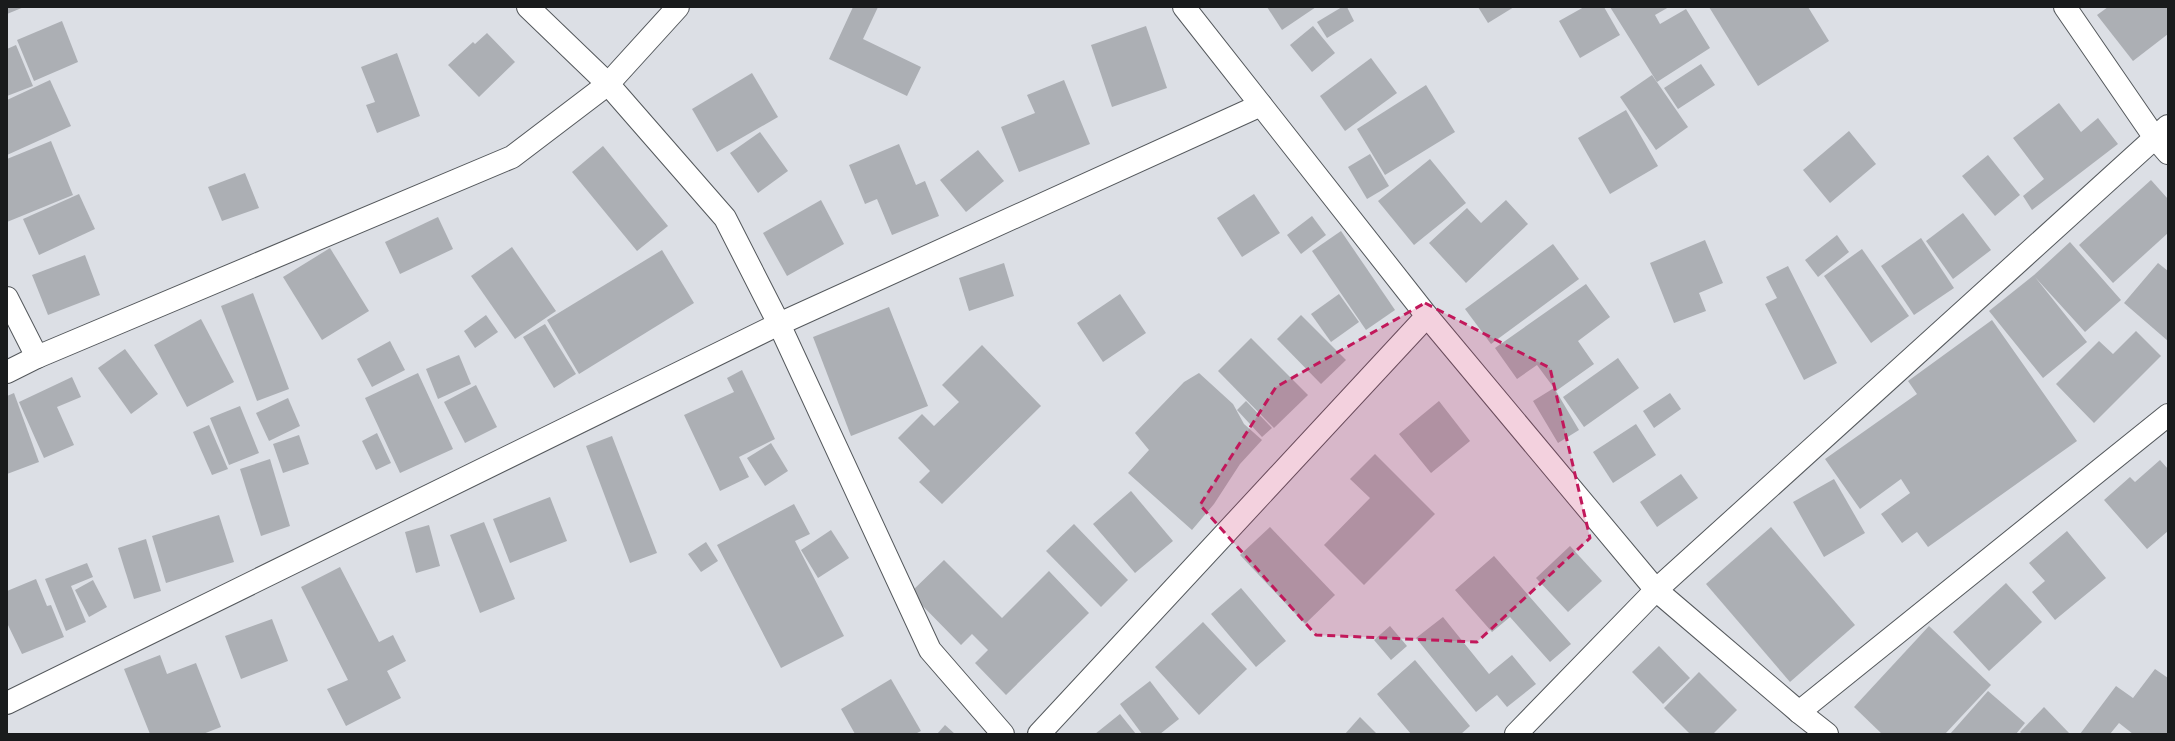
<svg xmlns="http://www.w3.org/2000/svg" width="2175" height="741" viewBox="0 0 2175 741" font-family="Lato,sans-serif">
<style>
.building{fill:#acafb4}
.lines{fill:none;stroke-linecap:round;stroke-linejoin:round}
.street-casing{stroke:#54585c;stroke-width:24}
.street{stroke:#fff;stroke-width:22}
.marked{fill:#c2185b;fill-opacity:0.2;stroke:#c2185b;stroke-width:3;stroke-dasharray:8 5;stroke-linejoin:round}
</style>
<rect width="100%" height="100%" fill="#dcdfe5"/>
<!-- building -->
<g class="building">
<path d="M7,7h17l-17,7z"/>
<path d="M853,7h25l-15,32 58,28 -14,29 -78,-37z"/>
<path d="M1267,7h49l-34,23z"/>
<path d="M1342,7h5l7,14 -27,17 -10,-16z"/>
<path d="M1478,7h36l-26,16z"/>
<path d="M1584,7h20l16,28 -40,23 -21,-37z"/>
<path d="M1610,7h59l-14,8 5,9 26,-15 24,39 -53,34z"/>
<path d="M1709,7h99l21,34 -71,45z"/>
<path d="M2108,7h60v27l-35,27 -36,-46z"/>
<path d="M62,21l16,41 -44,19 -17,-41z"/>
<path d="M1146,26l21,62 -55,19 -21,-62z"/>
<path d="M1313,26l22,27 -23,19 -22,-27z"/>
<path d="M487,33l28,29 -36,35 -31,-32 25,-23 2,2z"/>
<path d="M16,45l17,41 -26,10v-47z"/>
<path d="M397,53l23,63 -43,17 -11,-28 9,-3 -14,-35z"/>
<path d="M1371,58l26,35 -52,38 -25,-35z"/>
<path d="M1701,64l14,21 -37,24 -14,-21z"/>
<path d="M752,73l26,44 -61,35 -25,-43z"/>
<path d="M1652,75l36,52 -32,23 -36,-53z"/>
<path d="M50,80l21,46 -64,29v-55z"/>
<path d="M1064,80l26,64 -71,28 -18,-45 34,-14 -8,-18z"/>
<path d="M1426,85l29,47 -70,43 -28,-46z"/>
<path d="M2059,103l22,29 17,-14 20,26 -86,66 -9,-14 21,-17 -31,-41z"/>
<path d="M1626,110l32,56 -48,28 -32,-56z"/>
<path d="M1849,131l27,33 -46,39 -27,-33z"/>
<path d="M760,132l28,39 -30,22 -28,-40z"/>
<path d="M51,141l22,54 -66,27v-63z"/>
<path d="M899,144l17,41 9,-4 14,35 -47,19 -15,-36 -12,5 -16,-39z"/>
<path d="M603,146l65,80 -31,25 -65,-79z"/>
<path d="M978,150l26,31 -38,31 -26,-32z"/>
<path d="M1370,154l19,32 -22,13 -19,-32z"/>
<path d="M1988,155l32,40 -25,21 -33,-40z"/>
<path d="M1430,159l36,44 -52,42 -36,-44z"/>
<path d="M245,173l14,35 -37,13 -14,-34z"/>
<path d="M2151,180l17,19v34l-55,50 -34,-38z"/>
<path d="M79,194l16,35 -56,26 -16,-36z"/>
<path d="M1254,194l26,39 -38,24 -25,-39z"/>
<path d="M821,200l23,44 -57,32 -24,-43z"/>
<path d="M1506,200l22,24 -62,59 -37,-40 38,-35 14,15z"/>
<path d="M1963,213l28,37 -38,29 -27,-38z"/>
<path d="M1312,216l14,19 -25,19 -14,-19z"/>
<path d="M438,217l15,32 -53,25 -15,-32z"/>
<path d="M1341,231l54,79 -29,20 -54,-79z"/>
<path d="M1837,235l12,17 -31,25 -13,-17z"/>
<path d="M1921,238l33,50 -40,27 -33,-49z"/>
<path d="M1705,240l18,43 -24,10 7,18 -32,12 -24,-60z"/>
<path d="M2070,242l51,58 -36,32 -50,-55 52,65 -44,36 -54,-67 45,-36z"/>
<path d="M1553,244l26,35 -88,65 -26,-35z"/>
<path d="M512,247l44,64 -41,28 -44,-63z"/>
<path d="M330,248l39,63 -47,29 -39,-63z"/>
<path d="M1862,249l47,67 -38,27 -47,-67z"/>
<path d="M662,250l32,53 -115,71 -32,-54z"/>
<path d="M85,255l15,40 -52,20 -16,-40z"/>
<path d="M1004,263l10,33 -45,15 -10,-33z"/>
<path d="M2158,263l10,8v70l-44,-38z"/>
<path d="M1788,266l49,97 -33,17 -39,-76 12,-6 -11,-21z"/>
<path d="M1586,284l24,33 -32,24 16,23 -38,27 23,39 -21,13 -25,-42 21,-13 -17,-23 -20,14 -22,-31z"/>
<path d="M253,293l36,96 -32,12 -36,-95z"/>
<path d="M1120,294l26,39 -43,29 -26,-39z"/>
<path d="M1339,294l20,28 -28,20 -20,-28z"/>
<path d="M889,307l39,99 -77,30 -38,-99z"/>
<path d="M486,315l12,17 -23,16 -11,-17z"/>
<path d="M1301,315l45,45 -25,24 -44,-45z"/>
<path d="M201,319l33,63 -47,25 -33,-62z"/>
<path d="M1992,320l85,121 -149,106 -11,-15 -15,11 -21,-29 29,-21 -9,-14 -41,30 -35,-50 92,-65 -9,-13z"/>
<path d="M545,324l31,50 -22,14 -31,-51z"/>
<path d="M2136,331l25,25 -67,67 -38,-39 43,-43 14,13z"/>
<path d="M1251,338l57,57 -34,33 -56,-57z"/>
<path d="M390,341l15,29 -33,17 -15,-28z"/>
<path d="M982,345l59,61 -99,98 -23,-22 11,-11 -32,-33 24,-24 12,12 25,-24 -17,-17z"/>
<path d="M125,349l33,45 -27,20 -33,-46z"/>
<path d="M459,355l12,29 -33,15 -12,-30z"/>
<path d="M1618,358l21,30 -55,39 -21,-30z"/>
<path d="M742,370l33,69 -36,18 10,20 -29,14 -36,-76 50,-23 -7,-14z"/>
<path d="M418,373l35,76 -53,24 -35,-75z"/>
<path d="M1199,373l34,31 11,20 18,16 -22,24 -26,40 -22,26 -64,-57 21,-23 -14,-17 49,-51z"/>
<path d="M72,377l9,20 -24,10 17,38 -30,13 -25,-56z"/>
<path d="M476,385l21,42 -32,16 -21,-41z"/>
<path d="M14,393l25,69 -32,12v-78z"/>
<path d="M1670,393l11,16 -27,19 -11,-17z"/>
<path d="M288,398l12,28 -31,15 -13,-28z"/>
<path d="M1246,401l26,27 -10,9 -25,-27z"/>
<path d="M1439,401l31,40 -39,32 -32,-39z"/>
<path d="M240,406l19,47 -30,12 -19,-47z"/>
<path d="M1636,424l20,31 -43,28 -20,-31z"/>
<path d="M209,425l19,44 -16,6 -19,-43z"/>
<path d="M377,433l14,30 -15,7 -14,-29z"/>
<path d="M299,435l10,29 -26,9 -10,-29z"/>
<path d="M612,436l45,117 -27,10 -44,-117z"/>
<path d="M771,443l17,28 -23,15 -18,-28z"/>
<path d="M1375,454l60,60 -71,71 -40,-40 46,-47 -20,-19z"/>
<path d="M270,459l20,67 -29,10 -21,-67z"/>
<path d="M2160,460l8,9v62l-21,18 -43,-49 26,-23 5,5z"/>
<path d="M1681,474l17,24 -41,29 -17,-25z"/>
<path d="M1834,479l31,54 -41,24 -31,-55z"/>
<path d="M1131,491l42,50 -38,32 -42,-49z"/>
<path d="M550,497l17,44 -57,22 -17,-44z"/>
<path d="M794,504l16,30 -15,7 49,95 -63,32 -64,-123z"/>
<path d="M219,515l15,47 -68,21 -14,-47z"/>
<path d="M484,522l31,77 -35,14 -30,-78z"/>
<path d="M1074,524l54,56 -27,27 -55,-56z"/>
<path d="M429,525l11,41 -24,7 -11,-41z"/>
<path d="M1270,527l65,68 -30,29 -65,-69z"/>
<path d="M1771,527l84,98 -65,57 -84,-98z"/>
<path d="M831,530l18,28 -31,20 -17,-28z"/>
<path d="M2067,531l39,47 -51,42 -23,-28 13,-11 -16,-18z"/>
<path d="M146,539l15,52 -27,8 -16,-51z"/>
<path d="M706,542l12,19 -17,11 -13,-18z"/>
<path d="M1570,546l32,35 -34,31 -32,-34z"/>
<path d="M1494,556l77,88 -21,18 -40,-45 -18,15 -37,-42z"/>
<path d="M944,560l58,58 47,-47 40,42 -83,82 -31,-32 13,-13 -16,-16 -11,11 -51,-52z"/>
<path d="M87,563l6,14 -22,9 15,36 -20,9 -21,-52z"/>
<path d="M340,567l39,75 14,-7 13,26 -19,10 14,27 -55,28 -19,-37 21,-9 -47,-93z"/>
<path d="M36,579l11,27 4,-1 13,32 -42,17 -15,-31v-32z"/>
<path d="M93,580l14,27 -18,10 -14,-27z"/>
<path d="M2006,583l36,39 -53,49 -36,-39z"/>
<path d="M1241,588l45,53 -30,26 -45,-53z"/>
<path d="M1443,617l46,57 23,-19 24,29 -29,23 -10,-12 -21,17 -60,-74z"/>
<path d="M272,619l16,42 -47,18 -16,-43z"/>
<path d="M1203,622l44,47 -48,46 -44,-48z"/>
<path d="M1390,626l17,20 -16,14 -17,-20z"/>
<path d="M1929,626l62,59 -46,49h-63l-28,-27z"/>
<path d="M1659,646l31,32 -27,26 -31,-32z"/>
<path d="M160,655l7,19 29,-11 25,64 -18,7h-53l-26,-65z"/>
<path d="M1415,660l55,66 -9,8h-50l-34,-40z"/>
<path d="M2155,669l13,9v56h-35l-14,-11 -9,11h-30l36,-48 17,12z"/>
<path d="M1699,672l38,38 -24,24h-23l-26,-26z"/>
<path d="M891,679l30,52 -6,3h-60l-14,-25z"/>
<path d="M1150,681l29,38 -19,15h-18l-22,-30z"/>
<path d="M1988,691l37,32 -9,11h-66z"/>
<path d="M2044,707l26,27h-48l-2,-2z"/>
<path d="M1120,714l16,20h-41z"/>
<path d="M1360,717l17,17h-32z"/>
<path d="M945,725l10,9h-18z"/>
</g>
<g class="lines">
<defs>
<g id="street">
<path d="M528,7l80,77 117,134 54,106 151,326 73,84"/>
<path d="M1184,7l243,309 229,274 143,122 28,22"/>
<path d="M2065,7l90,131 13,15"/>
<path d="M7,298l30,59"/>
<path d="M7,372l30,-15 475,-200 96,-73 70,-77"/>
<path d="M7,703l772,-379 482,-219"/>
<path d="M1799,712l369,-297"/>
<path d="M1039,734l388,-418"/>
<path d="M1516,734l140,-144 512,-464"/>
</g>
</defs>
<!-- street casing -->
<use href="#street" class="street-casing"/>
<!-- street -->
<use href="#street" class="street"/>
</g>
<!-- marked area -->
<path class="marked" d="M1425,303l125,65 40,170 -113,104 -161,-7 -116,-130 76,-118z"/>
<!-- border -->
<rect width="2175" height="741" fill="none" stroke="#191b1c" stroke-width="16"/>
</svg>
